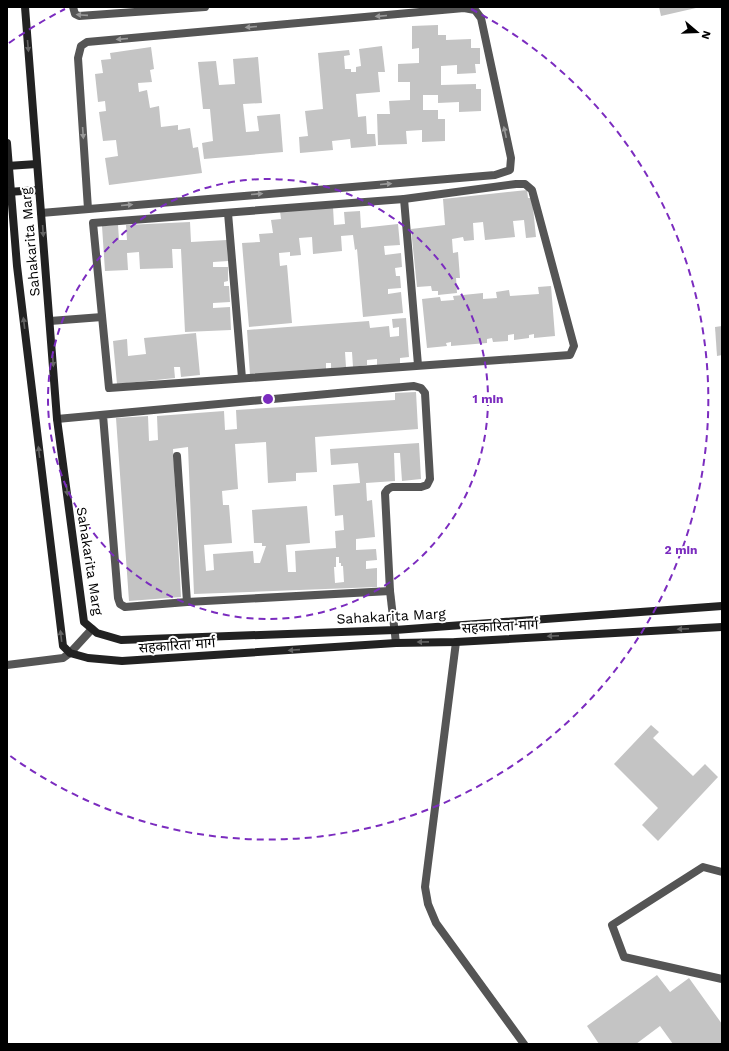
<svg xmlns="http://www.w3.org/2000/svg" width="729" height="1051" viewBox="0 0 729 1051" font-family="'Work Sans','Noto Sans Devanagari',sans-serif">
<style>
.building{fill:#c4c4c4;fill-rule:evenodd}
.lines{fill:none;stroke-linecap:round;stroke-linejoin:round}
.street{stroke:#555;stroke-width:8}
.secondary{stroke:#222;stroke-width:8}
.oneway{fill:#999}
.oneway2{fill:#646464}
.ring{fill:none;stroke:#7b2cbf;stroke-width:2;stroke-dasharray:7 5}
.labels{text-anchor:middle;stroke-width:4;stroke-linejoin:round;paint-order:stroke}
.street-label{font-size:14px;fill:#000;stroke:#fff}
.centre{fill:#7b2cbf;stroke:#fff;stroke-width:2}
.ring-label{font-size:12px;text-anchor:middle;font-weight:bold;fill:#7b2cbf;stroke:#fff;stroke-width:4;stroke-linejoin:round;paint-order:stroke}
</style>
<rect width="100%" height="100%" fill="#fff"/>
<!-- building -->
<g class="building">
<path d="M659,7h37v1l-35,8z"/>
<path d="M438,25v10h8v5l25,-1v9h9v16h-5l1,9 -19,1v-9l-16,1v19l35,-1v5h5v22l-22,1v-10l-21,1v-8h-15v15h15v9h7v22l-23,1v-12l-16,1 1,13 -29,1 -1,-31h13l-1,-13 21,-1v-18h-12v-18l21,-1v-15l-7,1v-23z"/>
<path d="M382,46l3,26h-7l2,20 -24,2 2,23 8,-1 1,18h8l1,12 -25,2 -1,-9 -18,2 1,9 -33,3 -1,-16 9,-1 -3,-25 18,-2 -5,-56 31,-3 1,5 -6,1 1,13h6v3h5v-5l5,-1 -2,-17z"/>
<path d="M151,47l3,22 -4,1 2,12 -14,1 1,9 8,-2 3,18 9,-2 2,21 17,-2v5l12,-2 3,20 5,-1 4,26 -93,12 -4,-27 13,-2 -2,-16 -13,1 -4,-29 7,-1 -1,-10 -7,1 -3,-28 8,-1 -2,-13 10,-1 -1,-6z"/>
<path d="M258,57l4,46 -19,1 3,28 13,-1 -2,-15 23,-2 3,38 -79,7 -2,-16 11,-2 -3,-32h-7l-5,-47 18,-1 3,24 16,-1 -2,-25z"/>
<path d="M527,190l1,8h4l4,39 -10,1 -2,-18 -11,1 2,16 -30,3 -2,-18 -10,1 1,17 -10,1 -1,-4 -11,2 1,14 5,-1 2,26h-4l1,15 -19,2v-4h-6l-1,-5 -14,1 -6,-58 34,-4 -2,-26z"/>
<path d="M333,207l1,18 11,-1 -1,-12 16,-1 1,17 37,-4 2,21 -16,1 1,9 16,-2 1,14 -7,1 1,8h4l1,12 -13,1v5l13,-2 2,21 -40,4 -6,-68 -2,1 -2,-15 -12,1 1,15 -29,3 -1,-17 -13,1 2,17 -11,1v-4l-11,1 1,13 7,-1 5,58 -43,4 -7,-84 18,-1 -1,-8 14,-1 -2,-13 10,-1 -1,-8z"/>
<path d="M190,222l1,20 36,-2 1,21 -15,1v5h15v14l-4,1v4h5l1,16 -17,1v5l17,-1 1,23 -46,2 -4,-83h-9l1,19 -33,1 -1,-17 -12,1 1,17 -23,1 -3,-45 16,-1 1,15h8l-1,-15z"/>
<path d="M551,286l4,50 -21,2v-4l-5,1v3l-15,2v-6l-6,1v6l-15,1 -1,-4 -5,1v4l-36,3v-4l-5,1 1,3 -20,2 -5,-49 18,-2 1,4 13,-1 -1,-4 30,-3v6l14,-1 -1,-6 13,-2 1,6 29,-2 -1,-7z"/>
<path d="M406,318l3,39 -9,1v6l-23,2v-7l-10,1v5l-14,2 -1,-15h-7l1,15 -15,1v-5h-5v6l-76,6 -3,-45 122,-9 1,7 19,-2 1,11 9,-1v-9l-6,1 -1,-9z"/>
<path d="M722,326v29l-5,1 -2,-29z"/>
<path d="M196,333l4,42 -19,2 -1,-10h-6l1,11 -58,6 -4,-43 14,-2 1,17 18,-2 -2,-16z"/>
<path d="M416,392l2,37 -103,8 2,35 -21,1v8l-28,2 -2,-41 -31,2 3,45 -16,2 1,14h6l3,38 -28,2 2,26 8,-1 -1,-16 40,-3 1,12h6l6,-17h-4v-3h-8l-2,-33 55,-4 3,37 -24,2 2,27h8l-1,-21 41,-3 -1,-17 9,-1 -1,-15 -8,1 -2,-31 27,-2 -2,-20 -27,2 -1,-16 89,-6 2,36 -19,2 -2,-28h-6l1,28 -29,2 1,18 5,-1 3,37 -19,2v11l20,-1 1,11 -11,1v8l11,-1v19l-183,7 -6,-147 -15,2 8,148 -52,4 -13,-183 32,-2 1,25 9,-1 -1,-24 67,-5 1,19 12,-1 -1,-19 159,-10v-7zM336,557h3v6h2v3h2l1,16 -9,1 -1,-16h2z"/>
<path d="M651,725l8,7 -6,6 40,38 12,-12 13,13 -60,64 -16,-16 16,-17 -44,-44z"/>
<path d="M657,975l13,17 19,-14 33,46v20h-49l-13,-18 -24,18h-37l-12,-18z"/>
</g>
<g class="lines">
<!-- street -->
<g class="street">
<path d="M73,7l2,7 4,2 126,-9"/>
<path d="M516,184h9l7,6 42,156 -4,9 -461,33 -16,-165 311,-24z"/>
<path d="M404,199l14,166"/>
<path d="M41,213l454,-38 15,-5 1,-12 -30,-140 -6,-8 -11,-2 -377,34 -6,4 -3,12 10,151"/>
<path d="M228,213l14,165"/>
<path d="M50,321l52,-4"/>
<path d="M57,419l357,-33 7,2 4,5 5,86 -3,6 -6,2h-29l-4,2 -3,4 5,98 -203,11 -62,5 -5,-3 -2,-6 -15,-183"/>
<path d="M177,456l10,146"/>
<path d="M390,591l6,52"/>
<path d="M456,642l-31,245 3,17 8,19 88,121"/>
<path d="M7,665l56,-7 7,-5 22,-24"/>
<path d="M722,872l-19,-5 -91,58 12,32 98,22"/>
</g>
<!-- secondary -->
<g class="secondary">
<path d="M25,7l32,412 27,203 13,11 24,7 274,-10 327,-24"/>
<path d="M7,143l10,123 46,380 7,7 18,5 34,3 274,-18 60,-1 266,-15"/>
<path d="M7,166l30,-2"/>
<path d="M7,192l32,-2"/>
</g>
</g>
<!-- one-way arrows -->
<defs><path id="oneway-solid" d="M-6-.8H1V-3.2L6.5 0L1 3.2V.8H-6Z"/></defs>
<g class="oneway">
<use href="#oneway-solid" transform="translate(82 15) rotate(-176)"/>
<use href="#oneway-solid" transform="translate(381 16) rotate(175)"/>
<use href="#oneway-solid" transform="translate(251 27) rotate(175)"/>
<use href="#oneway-solid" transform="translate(122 39) rotate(175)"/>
<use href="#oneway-solid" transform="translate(505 132) rotate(-102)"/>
<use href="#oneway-solid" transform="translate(83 133) rotate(86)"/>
<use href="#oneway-solid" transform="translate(386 184) rotate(-5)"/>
<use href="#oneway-solid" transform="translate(257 194) rotate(-5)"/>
<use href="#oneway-solid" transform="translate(127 205) rotate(-5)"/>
</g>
<g class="oneway2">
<use href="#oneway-solid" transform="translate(28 46) rotate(85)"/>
<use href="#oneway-solid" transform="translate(43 231) rotate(86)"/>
<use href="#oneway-solid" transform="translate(24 323) rotate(-97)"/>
<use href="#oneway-solid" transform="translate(53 361) rotate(86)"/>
<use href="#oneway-solid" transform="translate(39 452) rotate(-97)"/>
<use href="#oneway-solid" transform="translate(67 490) rotate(83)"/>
<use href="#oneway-solid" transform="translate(683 629) rotate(177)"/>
<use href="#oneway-solid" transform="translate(61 636) rotate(-97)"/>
<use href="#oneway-solid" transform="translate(553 636) rotate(177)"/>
<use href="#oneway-solid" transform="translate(423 642) rotate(179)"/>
<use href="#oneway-solid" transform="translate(294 650) rotate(176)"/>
</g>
<!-- distance rings -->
<g class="ring">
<circle cx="268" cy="399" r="220"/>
<path d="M9 43A440 440 0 0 1 65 9M471 9A440 440 0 1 1 9 755"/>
</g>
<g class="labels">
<!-- street labels -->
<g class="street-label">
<text transform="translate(30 242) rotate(-95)" y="5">Sahakarita Marg</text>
<text transform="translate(90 561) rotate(81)" y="5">Sahakarita Marg</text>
<text transform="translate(391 616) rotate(-3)" y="5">Sahakarita Marg</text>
<text transform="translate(500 626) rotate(-3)" y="5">सहकारिता मार्ग</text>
<text transform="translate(177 645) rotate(-4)" y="5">सहकारिता मार्ग</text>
</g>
</g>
<circle cx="268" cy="399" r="6" class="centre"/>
<g class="ring-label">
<text x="488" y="403">1 min</text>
<text x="681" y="554">2 min</text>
</g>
<!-- border -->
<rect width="729" height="1051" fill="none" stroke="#000000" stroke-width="16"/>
<!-- north arrow -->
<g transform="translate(697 32) rotate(109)" stroke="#ffffff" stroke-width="3" paint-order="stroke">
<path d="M0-3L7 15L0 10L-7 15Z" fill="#000000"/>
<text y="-6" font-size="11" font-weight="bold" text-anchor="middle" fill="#000000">N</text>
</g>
</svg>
